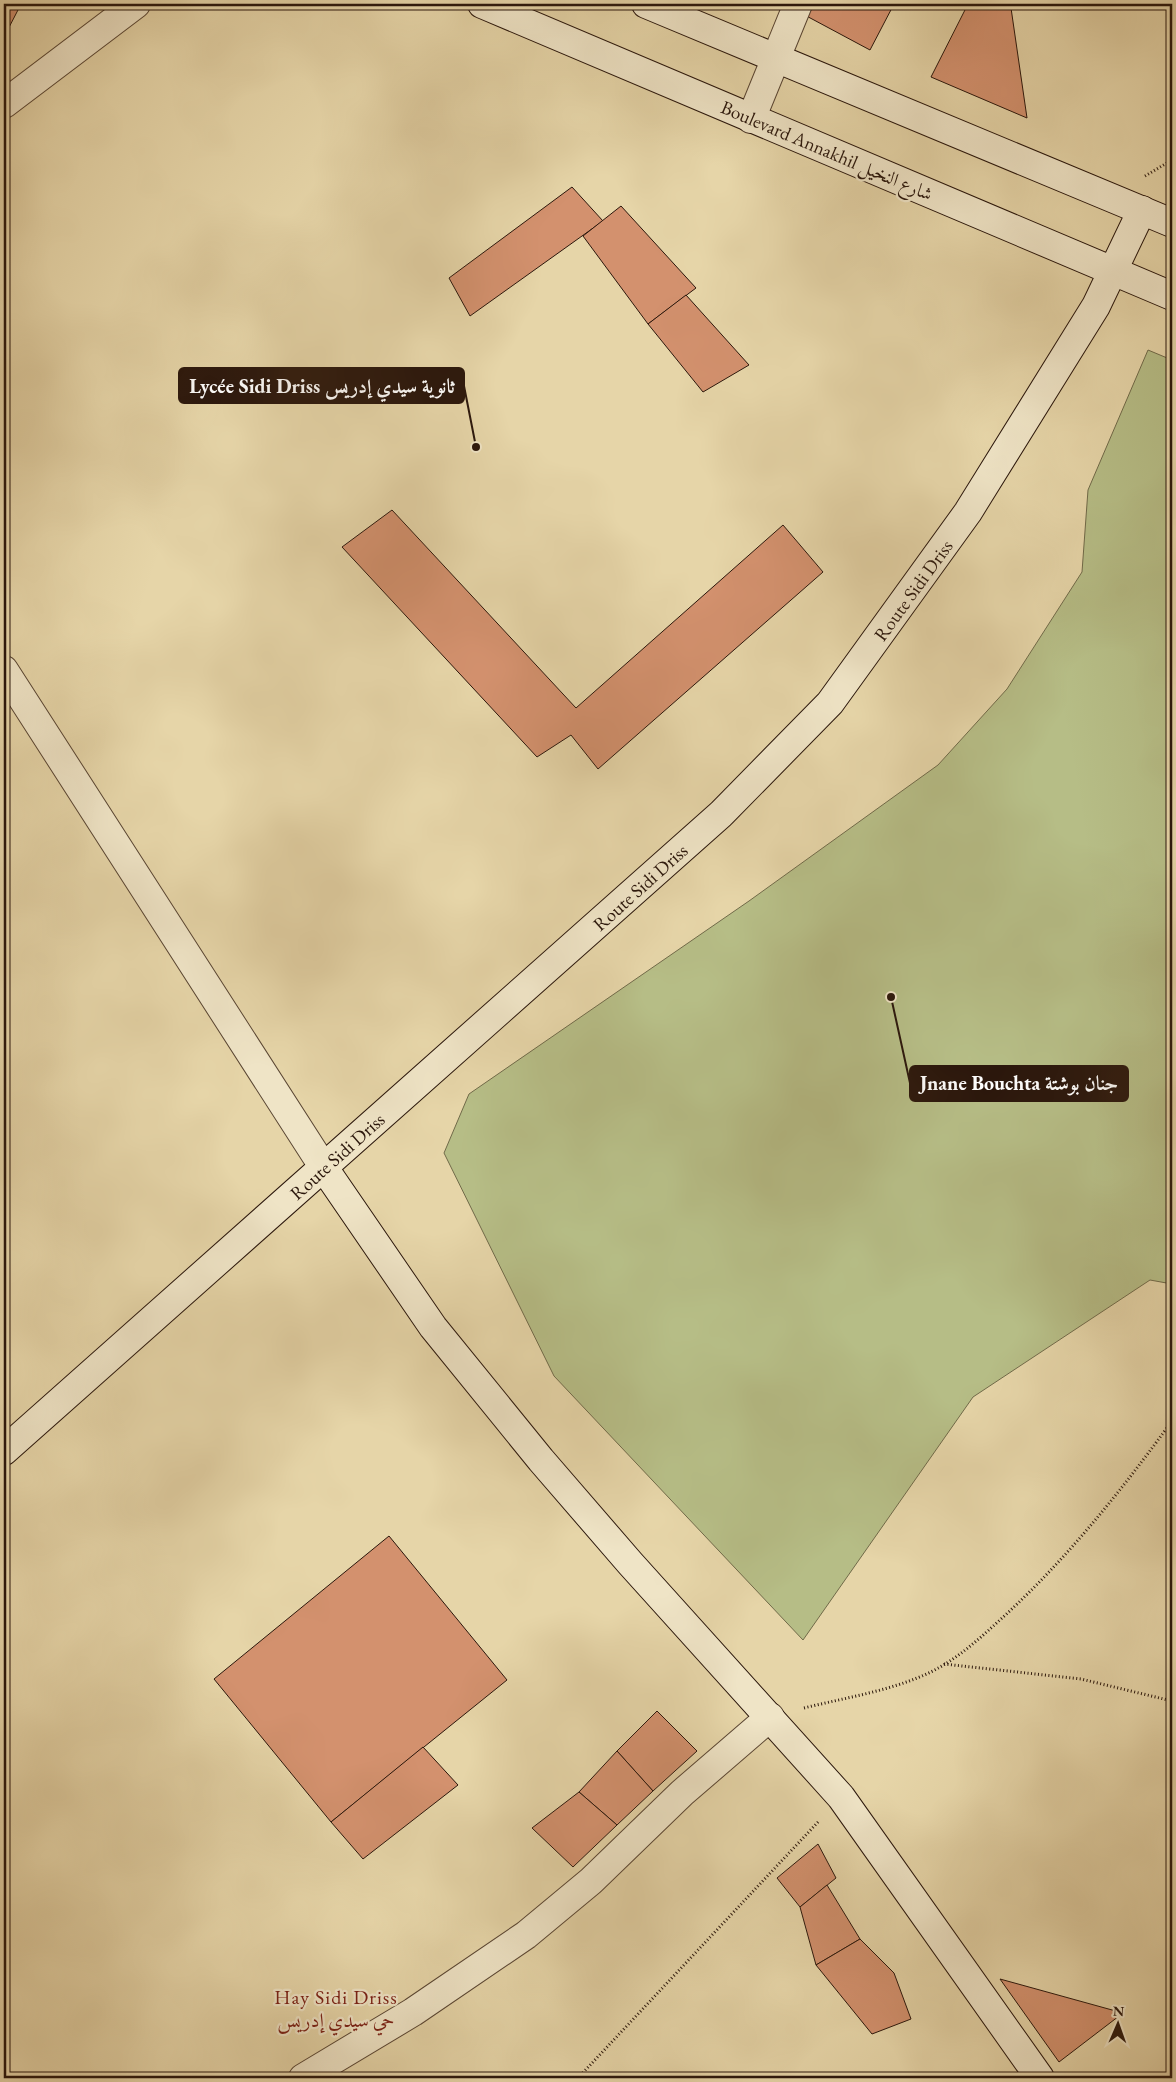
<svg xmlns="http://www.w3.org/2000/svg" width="1176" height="2082" viewBox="0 0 1176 2082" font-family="'EB Garamond',Amiri,serif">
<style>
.green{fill:#b6bd86;stroke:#706a49}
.building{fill:#d3916e;stroke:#2b170c}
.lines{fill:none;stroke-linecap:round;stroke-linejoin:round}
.street-casing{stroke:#5a4633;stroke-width:30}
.secondary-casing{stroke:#2b170c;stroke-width:30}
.path{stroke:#2b170c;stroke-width:3;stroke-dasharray:1 2.5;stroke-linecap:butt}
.street{stroke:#efe4c6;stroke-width:28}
.secondary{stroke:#efe4c6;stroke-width:28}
.labels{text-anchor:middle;stroke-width:4.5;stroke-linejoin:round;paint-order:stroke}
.street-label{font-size:19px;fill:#2b170c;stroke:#efe4c6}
.neighbourhood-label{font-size:20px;letter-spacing:1px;fill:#7a1f14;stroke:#efe4c6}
.leader{fill:none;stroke:#2b170c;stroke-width:2}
.callout-dot{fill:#2b170c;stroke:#efe4c6;stroke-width:2}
.callout{fill:#2b170c;stroke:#2b170c;stroke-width:2}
.callout-label{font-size:20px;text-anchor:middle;font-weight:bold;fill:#fff}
</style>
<rect width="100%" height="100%" fill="#e6d5a8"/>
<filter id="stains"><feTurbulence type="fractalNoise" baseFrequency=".004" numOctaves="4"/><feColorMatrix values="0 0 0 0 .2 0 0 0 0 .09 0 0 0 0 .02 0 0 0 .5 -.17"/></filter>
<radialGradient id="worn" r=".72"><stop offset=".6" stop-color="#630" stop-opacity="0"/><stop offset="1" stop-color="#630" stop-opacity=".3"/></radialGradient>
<!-- green -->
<path class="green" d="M1148,350l24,10v924l-22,-4 -177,117 -170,243 -249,-264 -110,-223 25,-59 280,-193 189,-136 69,-76 75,-117 6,-82z"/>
<!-- building -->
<g class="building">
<path d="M4,4l15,4 -15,29z"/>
<path d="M803,4h91l-24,46 -71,-38z"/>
<path d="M968,4h26l17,4 16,110 -96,-41z"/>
<path d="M572,187l31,34 -133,95 -21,-38z"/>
<path d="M621,206l75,82 -48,36 -65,-88z"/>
<path d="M686,295l63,70 -46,27 -55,-68z"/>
<path d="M392,510l184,198 207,-183 40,47 -225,197 -27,-34 -34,22 -195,-210z"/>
<path d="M389,1536l118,144 -176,142 -117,-143z"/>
<path d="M657,1711l40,40 -44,40 -36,-40z"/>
<path d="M423,1747l35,38 -95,74 -32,-37z"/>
<path d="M617,1751l36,40 -36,34 -38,-33z"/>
<path d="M579,1792l38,33 -44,42 -41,-39z"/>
<path d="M818,1844l18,34 -36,29 -23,-29z"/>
<path d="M827,1885l33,54 -44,26 -16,-58z"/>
<path d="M860,1939l34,34 17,46 -39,15 -56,-69z"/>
<path d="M1000,1979l123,34 -64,49z"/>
</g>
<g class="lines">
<defs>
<g id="street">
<path d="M4,104l132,-100"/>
<path d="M751,119l47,-115"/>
<path d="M4,670l320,498"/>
<path d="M303,2078l110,-66 113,-77 65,-54 91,-88 88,-76"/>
</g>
<g id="secondary">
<path d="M482,4l690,292"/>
<path d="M646,4l526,219"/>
<path d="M324,1168l109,159 108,133 89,103 211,234 199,281"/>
<path d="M4,1451l717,-637 109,-111 138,-191 128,-206 46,-96"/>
</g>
</defs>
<!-- street casing -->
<use href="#street" class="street-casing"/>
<!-- secondary casing -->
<use href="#secondary" class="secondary-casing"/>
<!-- path -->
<g class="path">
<path d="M1145,176l27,-16"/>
<path d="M944,1664l137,15 91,22"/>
<path d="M804,1708c40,-10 80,-16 118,-32 31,-13 55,-35 79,-57 65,-59 120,-128 171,-198"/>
<path d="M578,2078l241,-257"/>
</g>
<!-- street -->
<use href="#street" class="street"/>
<!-- secondary -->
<use href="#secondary" class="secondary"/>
</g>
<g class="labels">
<!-- street labels -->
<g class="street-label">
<text transform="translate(827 150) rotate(23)" y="7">Boulevard Annakhil شارع النخيل</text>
<text transform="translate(913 590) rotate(-54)" y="7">Route Sidi Driss</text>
<text transform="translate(640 887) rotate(-42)" y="7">Route Sidi Driss</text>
<text transform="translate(337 1156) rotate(-42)" y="7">Route Sidi Driss</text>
</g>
<!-- neighbourhood labels -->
<g class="neighbourhood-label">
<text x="336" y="2004">Hay Sidi Driss<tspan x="336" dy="23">حي سيدي إدريس</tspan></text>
</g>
</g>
<!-- callouts -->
<path class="leader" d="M476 447L464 386M891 997L910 1083"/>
<g class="callout-dot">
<circle cx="476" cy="447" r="5"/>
<circle cx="891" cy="997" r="5"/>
</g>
<g class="callout">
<rect x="179" y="368" width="285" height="35" rx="5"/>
<rect x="910" y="1066" width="218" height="35" rx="5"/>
</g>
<g class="callout-label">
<text x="322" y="393">Lycée Sidi Driss ثانوية سيدي إدريس</text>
<text x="1019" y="1090">Jnane Bouchta جنان بوشتة</text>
</g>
<!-- margin -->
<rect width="1176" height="2082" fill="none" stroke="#e6d5a8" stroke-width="20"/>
<rect x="5" y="5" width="1166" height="2072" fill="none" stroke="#2b170c" stroke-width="2.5"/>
<rect x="10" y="10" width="1156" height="2062" fill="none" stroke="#2b170c"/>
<!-- north arrow -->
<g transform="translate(1118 2024) rotate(2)" stroke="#efe4c6" stroke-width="4" paint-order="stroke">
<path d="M0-4L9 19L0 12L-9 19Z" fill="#2b170c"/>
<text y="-8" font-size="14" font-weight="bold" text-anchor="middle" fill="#2b170c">N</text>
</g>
<rect width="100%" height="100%" filter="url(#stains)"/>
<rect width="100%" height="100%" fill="url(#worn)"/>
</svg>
